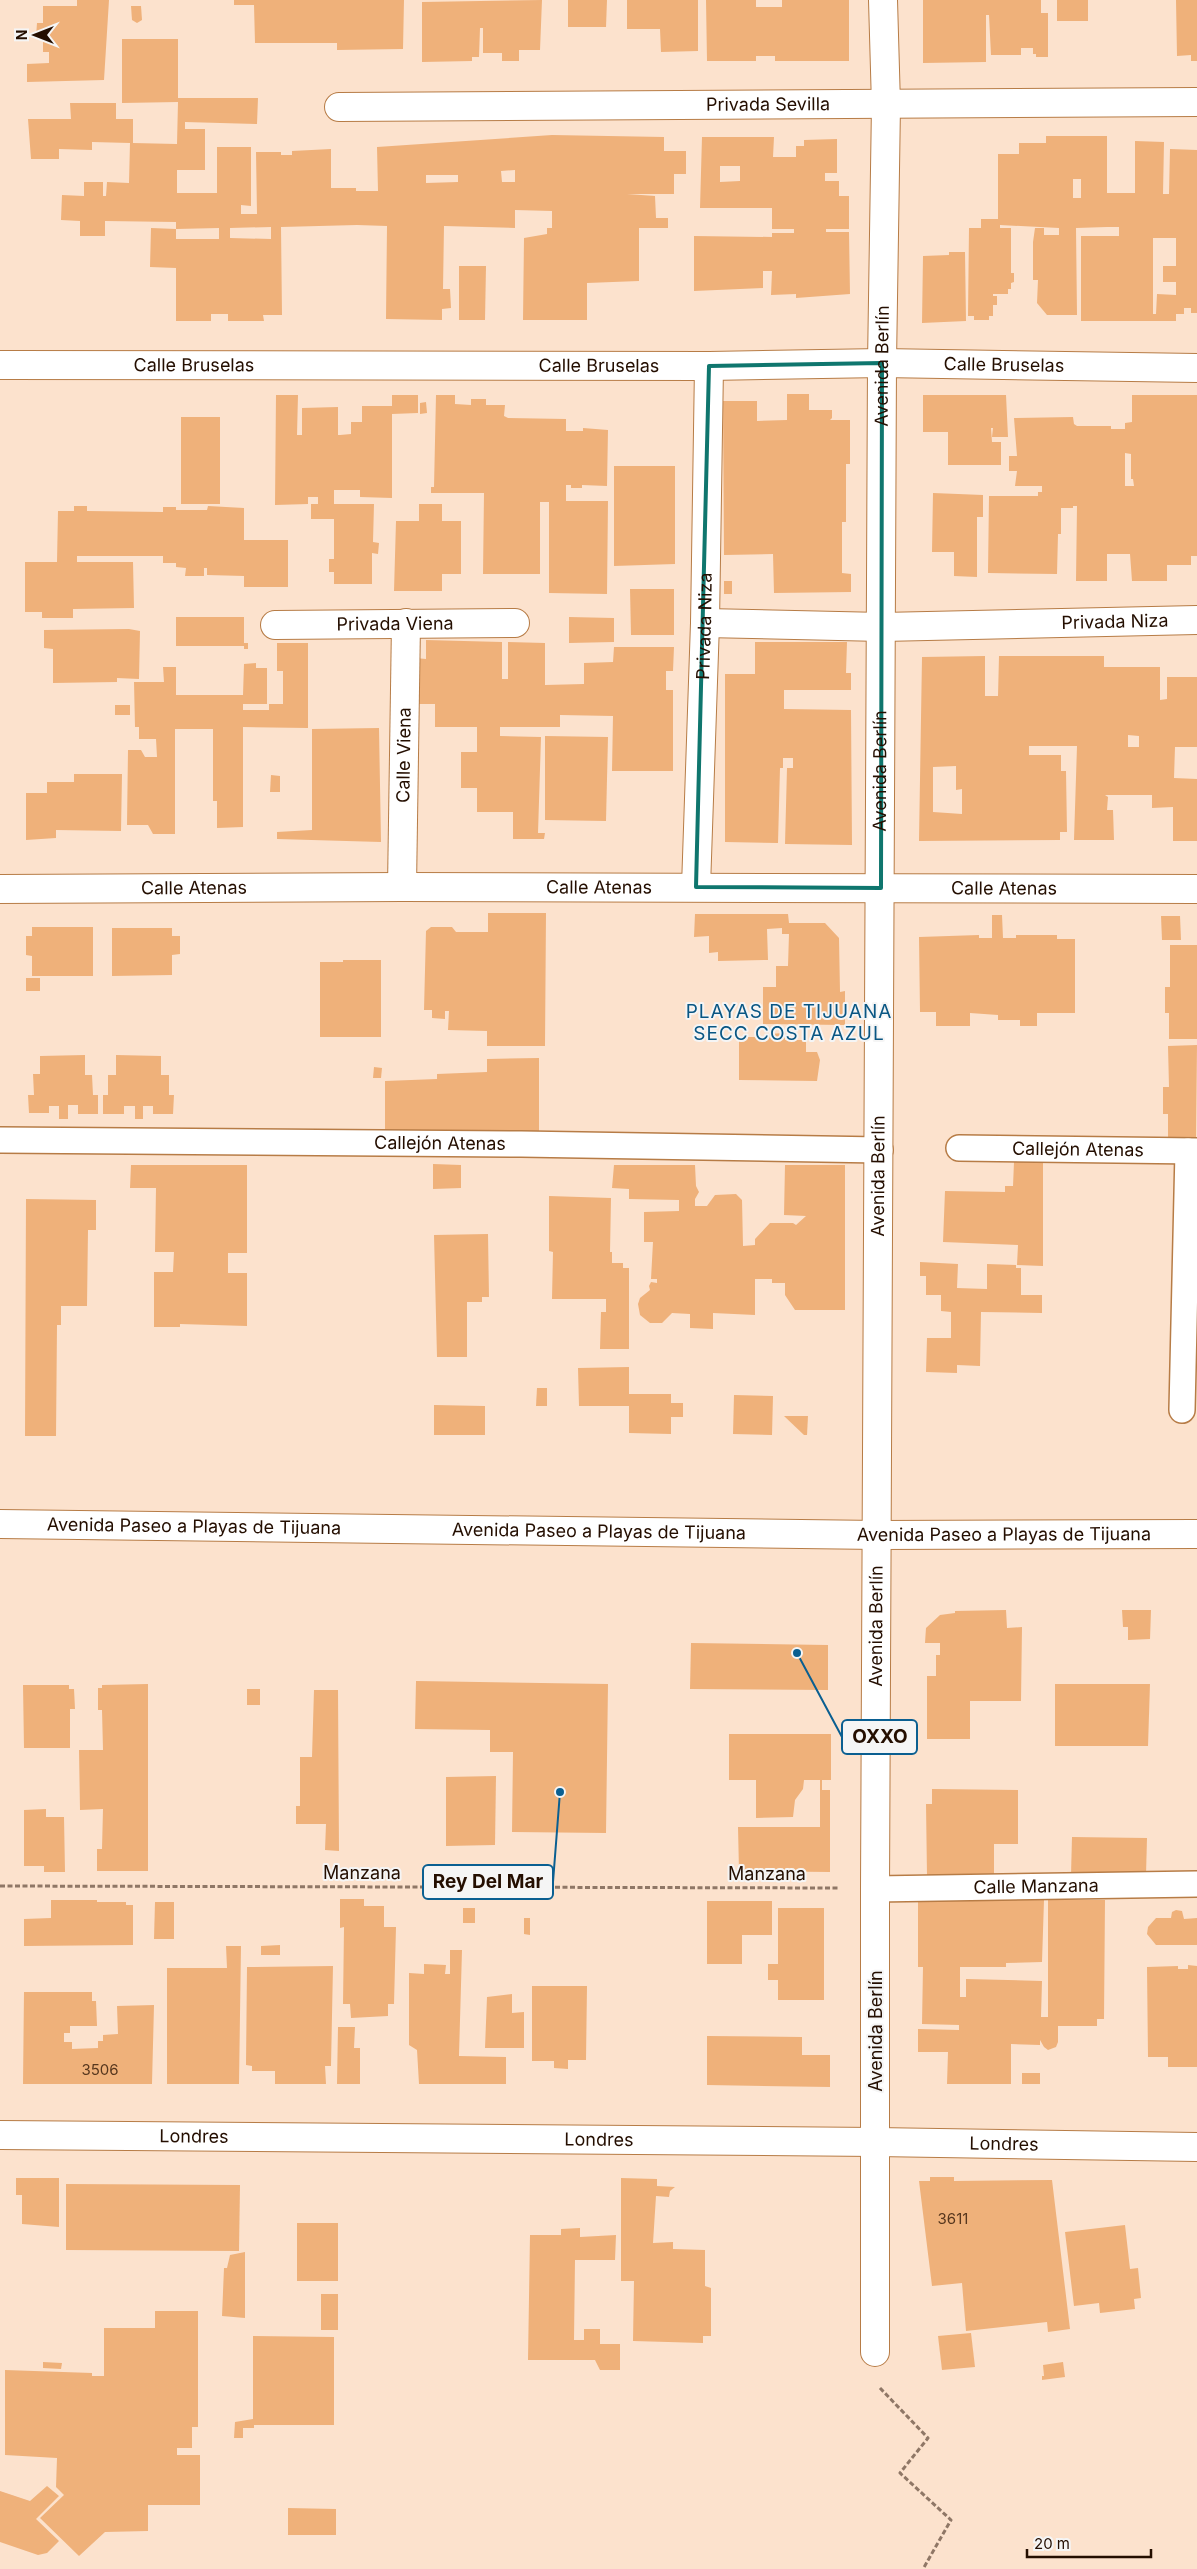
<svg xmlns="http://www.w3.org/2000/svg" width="1197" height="2569" viewBox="0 0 1197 2569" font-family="Inter,sans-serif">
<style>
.building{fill:#efb17a;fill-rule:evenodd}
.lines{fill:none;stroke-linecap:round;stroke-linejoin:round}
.service-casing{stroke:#b77c46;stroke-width:28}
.minor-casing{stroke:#b77c46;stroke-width:30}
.primary-casing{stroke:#b77c46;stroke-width:30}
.path{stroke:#8f7766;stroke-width:3;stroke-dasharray:5 2.5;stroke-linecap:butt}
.service{stroke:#fff;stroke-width:25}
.minor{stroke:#fff;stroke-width:28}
.primary{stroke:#fff;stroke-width:28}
.marked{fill:none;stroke:#0f766e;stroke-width:4;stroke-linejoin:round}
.labels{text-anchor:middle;stroke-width:4;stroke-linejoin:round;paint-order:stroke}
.number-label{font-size:15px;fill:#57371e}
.street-label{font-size:18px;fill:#240e00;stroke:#f5f5f5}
.neighbourhood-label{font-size:19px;letter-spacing:1px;fill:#095683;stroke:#f5f5f5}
.leader{fill:none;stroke:#0a5f91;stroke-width:2}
.callout-dot{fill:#0a5f91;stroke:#f5f5f5;stroke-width:2}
.callout{fill:#f5f5f5;stroke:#0a5f91;stroke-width:2}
.callout-label{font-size:19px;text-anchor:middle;font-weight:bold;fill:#240e00}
</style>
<rect width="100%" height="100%" fill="#fce2cd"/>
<!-- building -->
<g class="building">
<path d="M77,0h32l-5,80 -77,2v-18l22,-1v-11h-6v-15h-7l1,-14h6v-17h34z"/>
<path d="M234,0h170l-1,49 -66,1v-7h-82l-1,-38h-20z"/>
<path d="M542,0l-2,50h-21v11h-17v-8h-19v-25h-3l-1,29h-7v4l-50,1v-60z"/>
<path d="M568,0h39l-1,27h-38z"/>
<path d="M627,0h71v51l-37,1 -1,-23h-33z"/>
<path d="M706,0h50v7h26v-7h67v61h-74v-5h-19v5h-49z"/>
<path d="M923,0h118v13h7v44h-12v-3h-3v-6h-12v7h-30l-2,-40h-3v47l-63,1z"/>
<rect x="1057" y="0" width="31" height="21"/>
<path d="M1176,0h21v61h-6v-6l-14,1z"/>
<path d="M131,6h10l1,14 -5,3 -5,-3z"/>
<path d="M122,39h56v59h80l-1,26 -72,-2v7h20v41h-28v23h40v-46h34v59l-10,-1v9h16l-1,-62h25v3h11v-4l39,-2v39h25v3h22l-1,-44 175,-12 112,2v14h22v23h-12v20h-47l28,2 1,22h12v10h-29v53l-52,2v37h-64l1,-82 23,-4v-6h5v-17l-37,-1v18l-71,-2 -1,63h7l1,19 -9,1v11l-56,-1 1,-93 -30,-1 -76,2 1,88h-19l1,6h-36v-7h-17v7h-35v-53l-26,-1 1,-39 25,1v10h43v-11l-43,1v-7l-71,-1v15h-25v-15l-19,-1 1,-25 22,1v-14h19v14h3l1,-14 22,1 1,-40 -38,-1v8l-33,-1v10h-28l-3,-40h43l-1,-16h46v16h17v24l44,1 1,-42 -56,1zM515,170v12h-13l-1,-11zM426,175h32v7l-32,1zM271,227v12l-41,-1v-10z"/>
<path d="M1046,136h61v57h28v-52l29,1 -1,52h6l1,-45 27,1v163h-6v-5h-7v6h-8v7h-95v-85h38v-9h-12l-31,1 1,87h-30l-10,-12 1,-23h-5v-38l2,-14h9v7h15v-7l-59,-3v3h11v45h3v9l-3,1v6h-3v5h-15v2h4v9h-4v11h-4v4h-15v-4h-6l1,-88h12v-9h17v-65h21v-11h27zM1073,179h8v19h-8zM1153,238h23v28h-13v16h13v13l-19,-1 -1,20h-3z"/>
<path d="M702,137h72l-1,20h23v-11h8v-6l33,-1v34h-12v8h14v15h10v33h-23v3h23l1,62 -54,4v-4l-25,1 1,-24h-9v17l-69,3v-55l78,1v-4h22v-4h-22v-21h-72zM720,166h20v15l-20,1z"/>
<path d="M949,252h16l1,69 -44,2 1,-67 26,-1z"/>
<path d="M459,266h27l-1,54h-26z"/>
<path d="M787,394h22v16h23v8l-2,2h20v44h-4v58h-4v51l9,1v18l-77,1 -1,-39 -49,1 -1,-154h34v20l30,-1z"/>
<path d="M276,395h22l-1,40h5v-27l36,-1v28h2l11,-1v-12h11v-16h30v-11h26v18l-26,1v84l-32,-1v-7h-26v14h40l-1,38 6,1 -1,11 -6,-1v31h-38v-12h-5v-13h5v-40h-23v-15h7v-7h-10v7l-33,1z"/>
<path d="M436,395h19v9l16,1v-6h15v6h19l-1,11 4,2 58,1v12h17v-3l25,2 -1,56 -25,-1v3h-11v-3h-5v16h42l-1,93 -58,-1v-91h-9v72h-57l1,-81h-53v-6h3z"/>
<path d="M923,395h83l2,42h-16l1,-9h-2l1,14h9v23h-53v-33h-25z"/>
<path d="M1132,395h65v161h-6v9h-24v16h-35l-2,-27h-23v27h-31l1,-75h-4v2h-12v26h-3l-1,40 -69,-1 1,-77h49v-4h4v-6h-27l2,-15h-8v-15h8l-3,-38 59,-1 1,7 3,2h34v3h14v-6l7,-1zM1125,453l6,1v25h2l1,7h-9z"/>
<path d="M426,402l1,11 -7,1v-11z"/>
<rect x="181" y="417" width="39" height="87"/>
<path d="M614,466h61v98l-61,2z"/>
<path d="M933,493l50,2v22h-6v60l-23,-1v-24h-22z"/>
<path d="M419,504h23v17h19v53h-19v17h-48l2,-70h23z"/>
<path d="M74,506h13v5l76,1v-5h13v3h31l1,-4 36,2v32h44v47h-44v-11l-37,-1v-7h-3v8h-19l1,-8 -10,-1v-4h-13v-7h-86v6h56l1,46 -61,1v9h-31v-6h-17v-50h32l1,-51h16z"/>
<rect x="724" y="581" width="8" height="13"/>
<path d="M630,589h44v46h-43z"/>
<path d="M176,617h68v26h4v6h-4v-3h-68z"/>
<path d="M569,617l45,1v24l-45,1z"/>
<path d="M129,629l11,2 -1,48 -22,-1v4l-64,1v-34l-9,-1v-18z"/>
<path d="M426,640l76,2v37h6v-37l37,1v42l39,-1v-21l29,-1 1,-15h60l-1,24h-7v19h7v81h-61l1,-55 -53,-1v12h-60v9l41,1 -3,96h7l-1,6h-31v-27h-36v-24h-16v-36h16v-25h-42v-23h-24l4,-46 11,1z"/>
<path d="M755,642h92l-1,31h5v17h-67v19l67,1 1,135 -67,-1 2,-76h6v-10h-10v10h-3l-2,75 -53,-1v-168h30z"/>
<path d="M277,643h31v85l-65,-1v100l-26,1v-27h-4v-72h-38v105h-22l-5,-9h-21l1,-75h13l4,7h12l-1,-18h-17v-12h-4l-1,-45h30l-1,-15h13v28h67l1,-31 12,-1v5h11v36h-24v6h26v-6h14v-33h-6z"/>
<path d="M985,656v40h13l1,-40h105v11h56v33l7,-1v-22h30v70h-22l-1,31 23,1v62h-24v-34l-21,1v-13h-47l3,2 -1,13h6l1,30h-40l3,-94h-48v9h32v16h5l1,61h-7v8l-141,1 3,-184zM1128,735l11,1v11h-11zM956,766v24l6,-1v25l-29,-2v-45z"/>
<rect x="115" y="705" width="15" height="10"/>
<path d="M379,728l2,114 -104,-3v-7l35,-2v-101z"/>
<path d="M545,736l63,1 -2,84 -61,-1z"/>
<path d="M74,774h48l-1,57 -65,-1v8l-30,2v-47h21v-11h27z"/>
<path d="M271,775l9,1v16h-10z"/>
<path d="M488,913h58l-1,133h-58v-15l-39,-1 1,-19h-4v8l-13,-1v-8h-8l2,-79 5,-4h21l4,5h32z"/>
<path d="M695,914h93l1,9h36l14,15 1,54 5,-1v34l-82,-1v-37h13v-21h12l1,-32h-7v-6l-15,1 1,31 -50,1v-9l-9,1v-17l-15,1z"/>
<path d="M992,915h10l1,23h13v-3h41v4h18v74h-38v13h-17v-6h-22v-5l-28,-2v13h-34v-14h-16l-1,-75 60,-2v3h13z"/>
<path d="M1161,916h19l1,24h-19z"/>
<path d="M32,927h61v49h-61v-20l-6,-1v-19h6z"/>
<path d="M112,928h60v8h8v18l-8,1v20l-60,1z"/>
<path d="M1170,945h27v94h-28v-26h-4v-26h5z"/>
<path d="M343,960h38v77h-61v-75h23z"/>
<rect x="26" y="978" width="14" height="13"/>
<path d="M784,1033l1,7h21v12h11l3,8 -3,21 -78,-1v-43h30v-3z"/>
<path d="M1197,1045l-1,92h-28v-23h-5v-27h6l-1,-41z"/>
<path d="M85,1055v20h7l1,20h5v19h-20v-9h-10v14h-9v-13h-10v7h-20l-1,-18h6l-1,-21h7v-18z"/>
<path d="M116,1055l45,1v19h8v20h5l-1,19h-20v-8h-10v13h-8v-13h-11v8h-21v-19h5v-20h8z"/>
<path d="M539,1058v76h-154v-53l52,-2v-5l50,-2v-13z"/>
<path d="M374,1067l8,1 -1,10h-8z"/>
<path d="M1014,1162h29v104l-26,-1 1,-20 -75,-3 2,-51 60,1v-6h8z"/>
<path d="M433,1164l28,1v23l-28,1z"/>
<path d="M131,1165h116v88h-19v20h19v53l-67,-2v3h-26v-55h19l1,-20h-19l1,-64h-26z"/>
<path d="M614,1165h81l1,21 3,6 -4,7v7h12l8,-11 21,-1 6,6 1,46 12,-1v-6l15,-16h23l3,2 10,-9 -22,-1 1,-50h60v145h-50l-10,-15v-12h-13v-4h-17v36l-42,-2v16l-23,-1v-14l-18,-1 -10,10h-12l-10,-8 -2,-11 2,-6 10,-8 -1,-4 2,-4 6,1v-4h-6l2,-37h-9v-30l35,-1v-11l-50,-1v-10l-17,-1z"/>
<path d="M549,1196l62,2 -1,54h2v11h11v5h6v81h-29l1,-37h5v-13h-54l1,-47 -4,-1z"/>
<path d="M26,1199l70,1v30h-8l-1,76h-26v19h-4l-1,111h-31z"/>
<path d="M488,1234l1,63h-7v5h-15v55h-30l-3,-122z"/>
<path d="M920,1262l38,2 -1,24 30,1v-25l29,1v3h5v27h21v18l-61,-1 -1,54 -23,-1v8l-31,-1 1,-34h24v-26l-10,-1v-16h-15v-19h-6z"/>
<path d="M629,1367v27h42v9h12v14h-12v17l-42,-1v-27h-50l-1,-38z"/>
<path d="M537,1388h10v18h-11z"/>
<path d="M734,1395l39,1 -1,39 -39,-1z"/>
<path d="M434,1405l51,1v29h-51z"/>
<path d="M784,1416h24l-1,19h-3z"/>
<path d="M1006,1610l1,18 15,-1 -1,74h-51v38h-43v-63h9v-21h4v-12h-15l1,-15 14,-13 15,-2v-2z"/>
<path d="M1122,1610h29l-1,29 -22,1v-13h-5z"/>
<path d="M691,1643l137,2v45l-138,-1z"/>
<path d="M416,1681l192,3 -2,149 -94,-1 1,-80h-23v-22l-75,-1z"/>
<path d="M148,1684v187h-51v-22h5l1,-40 -23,1 -1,-60h24l-1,-40h-4v-22h4v-3z"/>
<path d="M1055,1684h95l-2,62h-93z"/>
<path d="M23,1685h46v4h5l1,20h-5v39h-46z"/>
<rect x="247" y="1689" width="13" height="16"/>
<path d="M314,1690h24l1,161 -14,-1 1,-26h-30v-18h4v-49h12z"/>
<path d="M729,1734h102v46h-9v10h8v82l-91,-1 -1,-44h82v-47h-16l-1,9 -8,11 -2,17 -37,1v-38h-27z"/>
<path d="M496,1776l-1,69 -49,1v-69z"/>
<path d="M932,1789l86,1v54h-24v32h-67l-1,-72h6z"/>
<path d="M46,1809v8h18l1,55h-21v-6h-20v-56z"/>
<path d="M1072,1837l75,1 -1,37h-75z"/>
<path d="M340,1899h24v7h20v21h12l-2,77h-6v12l-37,2 -1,-14h-7l1,-77 -4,1z"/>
<path d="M51,1900h46v2h29v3h7v40l-109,1v-27l27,-1z"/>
<path d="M918,1900h126l-2,62 -36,1v4h-46v30h6v-18l76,2 -1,36h7v-117h57l-1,119h-7v7h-39v16l-2,5 -8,3 -4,-3 -4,-7v5l-29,-1v40h-64l1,-32h-30v-23l41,1v-5l-37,-1 1,-57h-5z"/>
<path d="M707,1901h65v34h-30v29h-35z"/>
<path d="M155,1902h19v37h-20z"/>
<rect x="463" y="1908" width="12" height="15"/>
<path d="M778,1908h46v92h-46v-20h-10v-16h10z"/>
<path d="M1176,1910l6,1 2,8 13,-1v27h-41l-9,-11 1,-7 8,-9h15l1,-6z"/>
<path d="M524,1918h6v17l-6,-1z"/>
<path d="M280,1945v10h-19v-9z"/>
<path d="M226,1946h15l-2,138h-72v-116h60z"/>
<path d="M450,1950h12l-3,106 47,1v27h-87l-2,-34 -8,-5v-72l15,1v-10l22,1 -1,9h5z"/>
<path d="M1188,1965l9,1v101h-29v-10h-20l-1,-90 31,-1v3h10z"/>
<path d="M333,1966l-2,100h-6l1,18h-51v-13h-23v-5l-6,-1 1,-98z"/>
<path d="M532,1986h55l-1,74h-18v9l-14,-1v-7h-22z"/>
<path d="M24,1992h68v9h4l1,25h-27v7h-6v9h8v7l26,-1v-7h5v-6l15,-1 -1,-28 37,-1 -2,79h-129z"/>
<path d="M512,1994v19l12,-1v36h-39l2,-51z"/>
<path d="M338,2027h17l-1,21h6v36h-23z"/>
<path d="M707,2036l95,1v18h28v32l-123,-2z"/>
<rect x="1022" y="2073" width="18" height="11"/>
<path d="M930,2177h24v4l98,-1 18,149 -22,3 -1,-10 -81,9 -4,-48 -30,3 -13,-105h11z"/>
<path d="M16,2178h43v49l-37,-3v-29h-6z"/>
<path d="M621,2178l36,1v7l18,1 -5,4 -1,6 -13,-1 -3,47 20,-1v7l32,1v36l6,2v48h-8v7l-70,-2 1,-60h-13z"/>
<path d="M66,2184l174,1 -1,66 -173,-1z"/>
<rect x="297" y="2223" width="41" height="58"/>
<path d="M1125,2225l5,44 8,-1 3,30 -7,1 1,10 -35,4 -1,-10 -25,3 -9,-74z"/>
<path d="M580,2228v9l36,-2 -1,25h-40l-1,80h10v-11h16v15h20v26h-20l-5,-10h-67l2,-125h31v-6z"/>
<path d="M245,2252v66l-23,-2 2,-48h3l3,-13z"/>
<rect x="321" y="2294" width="17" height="36"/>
<path d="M155,2311h43v116h-6v21h-15v7h23v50h-52v26l-43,1 -26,24 -39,-38 24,-23 -8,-8 1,-29 -52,-3v-85l87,3v3h12v-48h51z"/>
<path d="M971,2333l4,34 -33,3 -4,-34z"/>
<path d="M253,2336l81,1v88h-80v3h-11v10h-9l1,-16 18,-3z"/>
<path d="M43,2362l19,1 -1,6 -18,-1z"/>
<path d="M1063,2362l2,15 -23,3v-4h2l-1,-11z"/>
<path d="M47,2486l12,10 -23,23 23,22 -12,12 -9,2 -38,-13v-51l30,10z"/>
<path d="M288,2508l48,1v26h-48z"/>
</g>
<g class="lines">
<defs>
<g id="service">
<path id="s1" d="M0,1140l521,4 359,6"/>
<path id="s2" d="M959,1148l238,3"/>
<path d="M1182,1410l6,-259"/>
<path id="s3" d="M875,1889l322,-5"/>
</g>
<g id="minor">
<path id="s4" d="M339,107l858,-5"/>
<path id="s5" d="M0,365l709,1 173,-3 315,5"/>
<path id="s6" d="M705,623l177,4 315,-7"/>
<path id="s7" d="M275,625l240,-2"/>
<path id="s8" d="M402,887l4,-264"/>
<path id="s9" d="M696,887l9,-264 4,-257"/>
<path id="s10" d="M0,889l402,-2 795,2"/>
<path id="s11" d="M0,2135l876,7 321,5"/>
<path id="s12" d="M875,2352v-463l7,-1526 4,-258 -3,-105"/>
</g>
<g id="primary">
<path id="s13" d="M0,1524l878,11 319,-1"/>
</g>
</defs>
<!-- service casing -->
<use href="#service" class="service-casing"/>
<!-- minor casing -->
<use href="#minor" class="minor-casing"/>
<!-- primary casing -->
<use href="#primary" class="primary-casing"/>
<!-- path -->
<g class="path">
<path d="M0,1886l839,2"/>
<path d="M880,2388l48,50 -28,35 51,47 -28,49"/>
</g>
<!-- service -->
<use href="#service" class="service"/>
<!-- minor -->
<use href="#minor" class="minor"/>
<!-- primary -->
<use href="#primary" class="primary"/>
</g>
<!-- marked area -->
<path class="marked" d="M882,363l-1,525 -185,-1 13,-521z"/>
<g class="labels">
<!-- number labels -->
<g class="number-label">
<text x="100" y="2075">3506</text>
<text x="953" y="2224">3611</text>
</g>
<!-- street labels -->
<g class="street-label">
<text dy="6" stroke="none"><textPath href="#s4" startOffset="429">Privada Sevilla</textPath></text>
<text dy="6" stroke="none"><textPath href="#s5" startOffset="1004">Calle Bruselas</textPath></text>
<text dy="6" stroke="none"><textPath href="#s5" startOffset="194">Calle Bruselas</textPath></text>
<text dy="6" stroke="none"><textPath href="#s5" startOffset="599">Calle Bruselas</textPath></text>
<text dy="6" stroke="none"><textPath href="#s12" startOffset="1986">Avenida Berlín</textPath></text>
<text dy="6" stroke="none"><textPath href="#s6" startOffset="410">Privada Niza</textPath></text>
<text dy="6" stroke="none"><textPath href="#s7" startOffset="120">Privada Viena</textPath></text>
<text dy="6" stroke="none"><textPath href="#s9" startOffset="261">Privada Niza</textPath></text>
<text dy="6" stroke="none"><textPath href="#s8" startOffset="132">Calle Viena</textPath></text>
<text dy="6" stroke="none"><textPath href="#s12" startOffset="1581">Avenida Berlín</textPath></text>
<text dy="6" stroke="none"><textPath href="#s10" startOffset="599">Calle Atenas</textPath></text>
<text dy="6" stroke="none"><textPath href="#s10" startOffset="194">Calle Atenas</textPath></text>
<text dy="6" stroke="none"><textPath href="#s10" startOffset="1004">Calle Atenas</textPath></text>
<text dy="6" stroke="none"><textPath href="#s1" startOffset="440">Callejón Atenas</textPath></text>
<text dy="6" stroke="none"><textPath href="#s2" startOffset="119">Callejón Atenas</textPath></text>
<text dy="6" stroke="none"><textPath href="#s12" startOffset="1176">Avenida Berlín</textPath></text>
<text dy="6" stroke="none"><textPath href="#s13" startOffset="194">Avenida Paseo a Playas de Tijuana</textPath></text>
<text dy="6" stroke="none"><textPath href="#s13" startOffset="599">Avenida Paseo a Playas de Tijuana</textPath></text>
<text dy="6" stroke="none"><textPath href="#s13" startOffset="1004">Avenida Paseo a Playas de Tijuana</textPath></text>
<text dy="6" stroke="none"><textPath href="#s12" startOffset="726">Avenida Berlín</textPath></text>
<text x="362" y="1879">Manzana</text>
<text x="767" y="1880">Manzana</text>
<text dy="6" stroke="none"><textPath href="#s3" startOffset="161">Calle Manzana</textPath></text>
<text transform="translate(876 2031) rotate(-90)" y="6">Avenida Berlín</text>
<text dy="6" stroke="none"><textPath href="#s11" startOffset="194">Londres</textPath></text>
<text dy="6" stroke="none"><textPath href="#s11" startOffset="599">Londres</textPath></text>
<text dy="6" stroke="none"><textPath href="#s11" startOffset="1004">Londres</textPath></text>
</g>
<!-- neighbourhood labels -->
<g class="neighbourhood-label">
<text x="789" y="1018">PLAYAS DE TIJUANA<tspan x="789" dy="22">SECC COSTA AZUL</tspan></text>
</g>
</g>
<!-- callouts -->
<path class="leader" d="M797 1653L842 1737M560 1792L553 1882"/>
<g class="callout-dot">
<circle cx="797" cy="1653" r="5"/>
<circle cx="560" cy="1792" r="5"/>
</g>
<g class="callout">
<rect x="842" y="1720" width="75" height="34" rx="5"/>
<rect x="423" y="1865" width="130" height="34" rx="5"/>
</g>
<g class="callout-label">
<text x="880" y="1743">OXXO</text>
<text x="488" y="1888">Rey Del Mar</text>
</g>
<!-- north arrow -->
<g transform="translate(35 35) rotate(270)" stroke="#f5f5f5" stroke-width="4" paint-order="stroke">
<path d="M0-4L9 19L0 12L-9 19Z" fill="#240e00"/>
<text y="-8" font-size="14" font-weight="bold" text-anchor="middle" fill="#240e00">N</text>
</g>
<!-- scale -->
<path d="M1027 2549v8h124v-8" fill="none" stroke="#240e00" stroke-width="2.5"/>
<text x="1034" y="2549" font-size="15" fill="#240e00" stroke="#f5f5f5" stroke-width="4" paint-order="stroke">20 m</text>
</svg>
